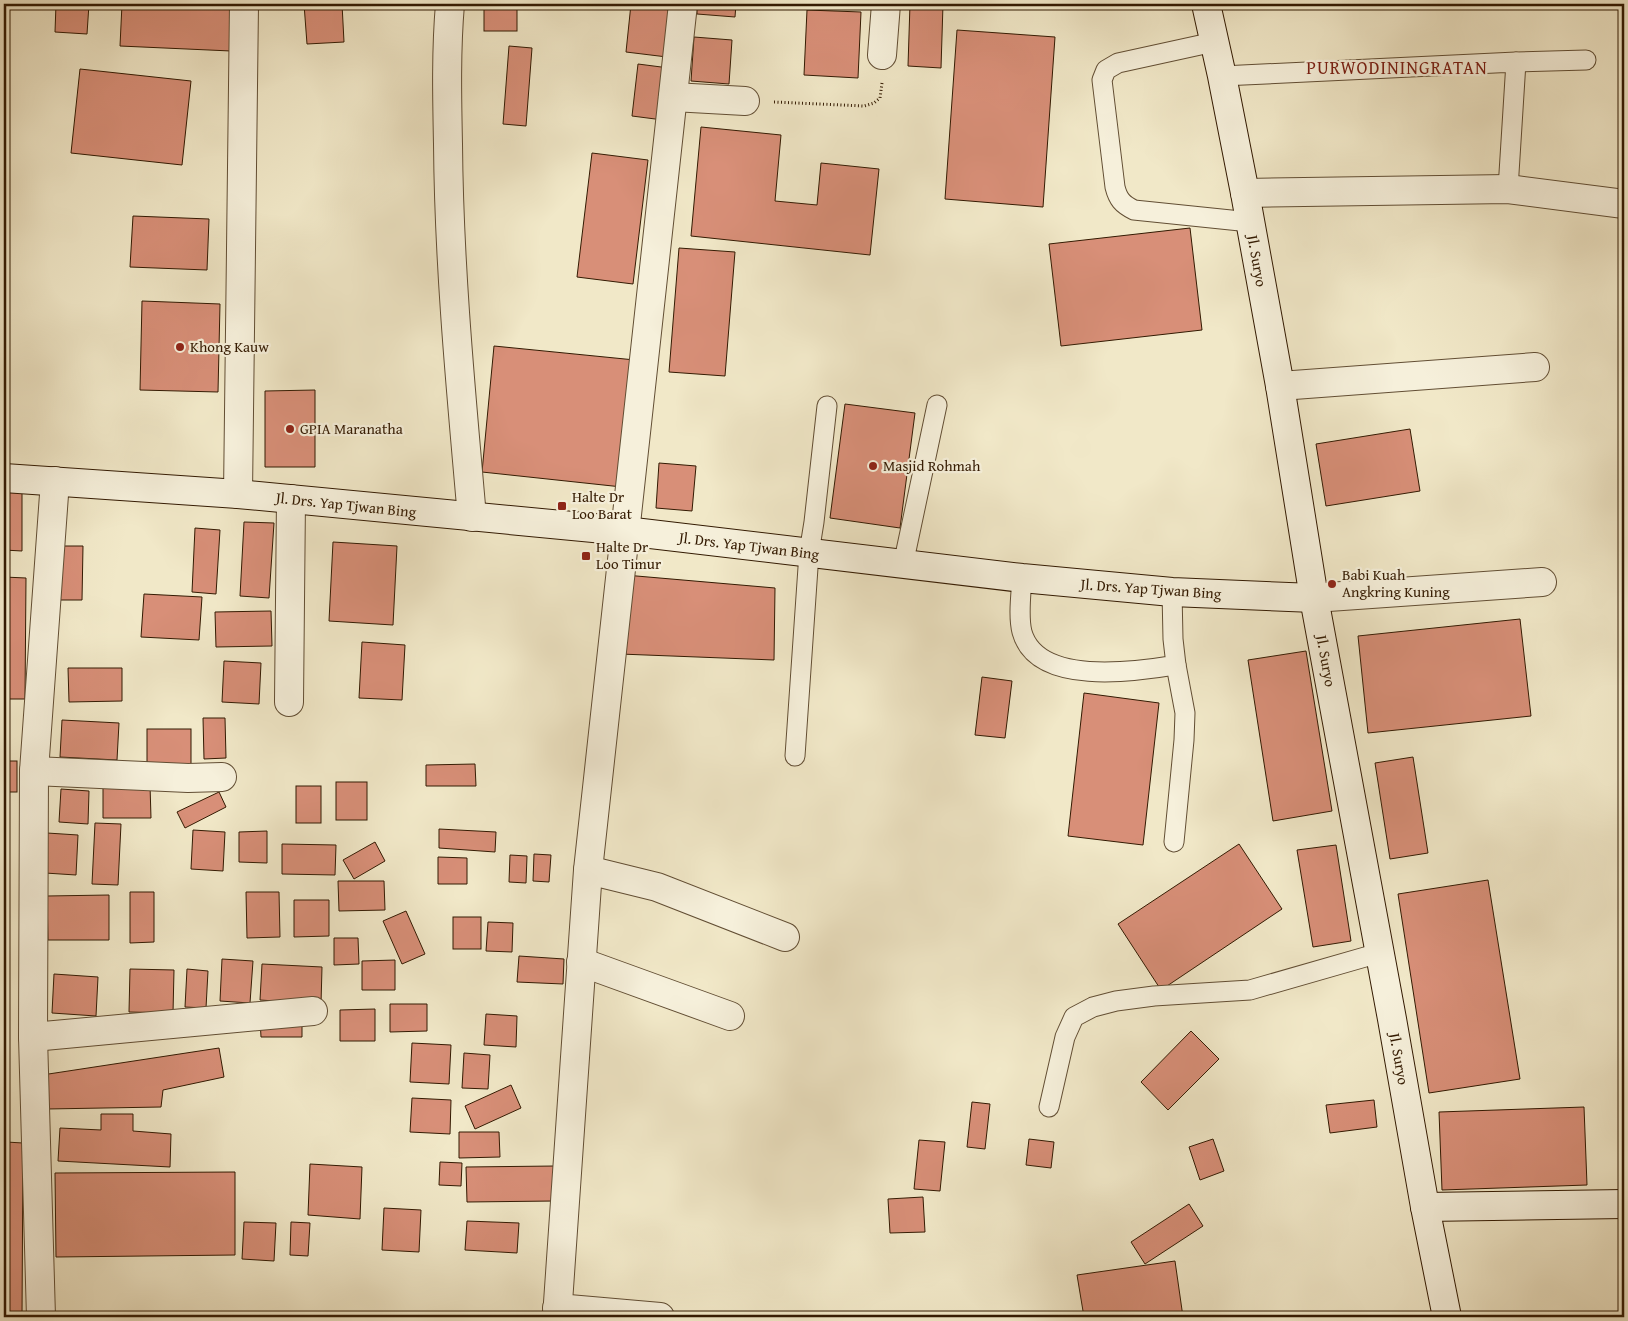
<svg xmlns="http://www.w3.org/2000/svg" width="1628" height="1321" viewBox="0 0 1628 1321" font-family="'Gentium Book Plus',serif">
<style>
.building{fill:#d88f78;stroke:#331a02}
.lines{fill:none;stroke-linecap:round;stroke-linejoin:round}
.lane-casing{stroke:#624e34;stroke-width:21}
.street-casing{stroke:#624e34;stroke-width:30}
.secondary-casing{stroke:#331a02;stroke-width:30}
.path{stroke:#331a02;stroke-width:3;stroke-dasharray:1 2.5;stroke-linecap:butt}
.lane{stroke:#f6f0db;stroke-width:19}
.street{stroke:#f6f0db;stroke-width:28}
.secondary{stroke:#f6f0db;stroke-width:28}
.poi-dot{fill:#8f2418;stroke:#f6f0db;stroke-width:2}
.labels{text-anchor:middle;stroke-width:4.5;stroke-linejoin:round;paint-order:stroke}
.street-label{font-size:15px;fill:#331a02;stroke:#f6f0db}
.poi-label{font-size:15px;fill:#331a02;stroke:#f6f0db;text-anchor:start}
.quarter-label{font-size:18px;letter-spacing:1px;fill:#7a1f14;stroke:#f6f0db}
</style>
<rect width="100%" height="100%" fill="#f1e8c8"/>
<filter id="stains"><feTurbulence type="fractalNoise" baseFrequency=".004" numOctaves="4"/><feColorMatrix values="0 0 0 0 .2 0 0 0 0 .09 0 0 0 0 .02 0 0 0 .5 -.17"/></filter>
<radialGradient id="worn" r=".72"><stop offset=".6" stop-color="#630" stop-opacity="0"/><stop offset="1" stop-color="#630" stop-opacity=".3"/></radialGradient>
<!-- building -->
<g class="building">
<path d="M56,4h33l-2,30 -32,-2z"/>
<path d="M122,4h111l-2,47 -111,-5z"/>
<path d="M304,4h38l2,38 -37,2z"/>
<rect x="484" y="4" width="33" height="27"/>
<path d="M631,4l42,5 -6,48 -41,-5z"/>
<path d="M697,4h39l-1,13 -38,-3z"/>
<path d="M910,4h33l-2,64 -33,-2z"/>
<path d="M807,10l54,2 -3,66 -54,-3z"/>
<path d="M957,30l98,7 -12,170 -98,-8z"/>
<path d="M694,37l38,3 -3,44 -38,-3z"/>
<path d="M509,46l23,2 -6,78 -23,-2z"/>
<path d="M638,64l31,4 -6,52 -31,-4z"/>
<path d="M80,69l111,12 -9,84 -111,-12z"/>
<path d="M701,127l80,8 -6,66 42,4 4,-42 58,6 -9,86 -179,-19z"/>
<path d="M592,153l56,7 -15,124 -56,-7z"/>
<path d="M133,216l76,3 -2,51 -77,-3z"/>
<path d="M1190,228l12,102 -141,16 -12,-102z"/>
<path d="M679,248l56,4 -10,124 -56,-4z"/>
<path d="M142,301l78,3 -2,88 -78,-2z"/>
<path d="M494,346l141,14 -13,127 -140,-15z"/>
<path d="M315,390v77h-50v-76z"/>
<path d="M845,404l70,9 -15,115 -70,-10z"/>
<path d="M1410,429l10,62 -94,15 -10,-62z"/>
<path d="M659,463l37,3 -4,45 -36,-3z"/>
<path d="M4,487h18v64l-18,-1z"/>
<path d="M244,522l30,1 -5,75 -29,-2z"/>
<path d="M195,528l25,2 -4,64 -24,-2z"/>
<path d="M333,542l64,4 -4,79 -64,-4z"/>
<path d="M52,546h31l-1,54h-30z"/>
<path d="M625,575l150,13 -1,72 -154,-6z"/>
<path d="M4,577l22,1 -1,121h-21z"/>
<path d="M144,594l58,3 -3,43 -58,-3z"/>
<path d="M271,611l1,35 -56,1 -1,-35z"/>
<path d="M1520,619l11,97 -163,17 -10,-97z"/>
<path d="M362,642l43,3 -3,55 -43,-2z"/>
<path d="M1306,651l26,160 -59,10 -25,-161z"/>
<path d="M224,661l37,2 -2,41 -37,-2z"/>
<path d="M68,668h54v33l-53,1z"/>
<path d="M982,677l30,4 -7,57 -30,-3z"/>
<path d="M1084,693l75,10 -16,142 -75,-9z"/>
<path d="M203,718h22l1,40 -22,1z"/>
<path d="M62,720l57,3 -2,37 -57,-3z"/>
<rect x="147" y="729" width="44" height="39"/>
<path d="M1413,757l15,96 -38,6 -15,-96z"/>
<rect x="4" y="761" width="13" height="31"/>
<path d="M475,764l1,22h-50v-21z"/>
<rect x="336" y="782" width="31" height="38"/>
<path d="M150,785l1,33h-48v-32z"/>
<rect x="296" y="786" width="25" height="37"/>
<path d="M61,789l28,2 -1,33 -29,-2z"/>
<path d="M219,792l7,15 -41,21 -8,-16z"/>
<path d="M95,823l26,1 -3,61 -26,-1z"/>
<path d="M439,829l57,3 -1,20 -56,-4z"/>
<path d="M193,830l32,2 -2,39 -32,-2z"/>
<path d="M267,831v32l-28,-1v-30z"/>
<path d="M47,833l31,2 -2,40 -31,-2z"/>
<path d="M375,842l10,19 -31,18 -11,-19z"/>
<path d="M282,844l54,1 -1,30 -53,-1z"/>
<path d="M1239,844l43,65 -121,81 -43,-66z"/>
<path d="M1336,845l15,96 -38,6 -16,-97z"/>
<path d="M534,854l17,1 -2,27 -16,-1z"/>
<path d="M510,855l17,1 -1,27 -17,-1z"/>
<path d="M438,857l29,1v26h-29z"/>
<path d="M1488,880l32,199 -91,14 -31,-199z"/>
<path d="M338,881h46l1,29 -46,1z"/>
<path d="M130,892h24v50l-24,1z"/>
<path d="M246,892h33l1,45 -33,1z"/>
<path d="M109,895v45h-61l-1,-44z"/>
<path d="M294,900h35v36l-35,1z"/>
<path d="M406,911l19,43 -23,10 -19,-43z"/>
<rect x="453" y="917" width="28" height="32"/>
<path d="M488,922l25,1 -1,29 -26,-1z"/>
<path d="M334,938h24l1,26 -25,1z"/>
<path d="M519,956l45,3 -1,25 -46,-2z"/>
<path d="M222,959l31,2 -3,42 -30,-2z"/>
<path d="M395,960v30h-33v-29z"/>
<path d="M262,964l60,3 -1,37 -61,-4z"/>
<path d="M130,969l44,1 -1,43 -44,-1z"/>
<path d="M187,969l21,2 -2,37 -21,-1z"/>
<path d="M54,974l44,3 -2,39 -44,-3z"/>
<path d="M390,1004h37v27l-37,1z"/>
<path d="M375,1009v32h-35v-31z"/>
<path d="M486,1014l31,2 -1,31 -32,-2z"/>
<path d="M302,1018v19h-41l-1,-18z"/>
<path d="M1191,1031l28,28 -51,51 -27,-28z"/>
<path d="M412,1043l39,2 -2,39 -39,-2z"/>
<path d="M219,1048l5,29 -61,13 -2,17 -114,2 -5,-34z"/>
<path d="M464,1053l26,2 -2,34 -26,-1z"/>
<path d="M511,1085l10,23 -46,21 -10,-23z"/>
<path d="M412,1098l39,2 -1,34 -40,-2z"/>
<path d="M1374,1100l3,27 -47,6 -4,-28z"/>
<path d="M972,1102l18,2 -5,45 -18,-2z"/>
<path d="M1584,1107l3,78 -145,5 -3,-78z"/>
<path d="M101,1114h32v17l38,3 -1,33 -112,-6 2,-33 41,2z"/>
<path d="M459,1132h40l1,25 -41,1z"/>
<path d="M1029,1139l25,3 -3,26 -25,-3z"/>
<path d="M1213,1139l11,32 -24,9 -11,-33z"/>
<path d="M4,1140l2,1v1l17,1 -1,174h-18z"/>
<path d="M919,1140l26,2 -5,49 -26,-2z"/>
<path d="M440,1162l22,1 -1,23 -22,-1z"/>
<path d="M310,1164l52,3 -2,52 -52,-4z"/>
<path d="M555,1166v35l-88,1 -1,-35z"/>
<path d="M235,1172v83l-179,2 -1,-84z"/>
<path d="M923,1197l2,35 -35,1 -2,-34z"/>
<path d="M1189,1204l14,22 -58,38 -14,-22z"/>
<path d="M384,1208l37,2 -2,42 -37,-2z"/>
<path d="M467,1221l52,2 -2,30 -52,-3z"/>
<path d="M244,1222l32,1 -2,38 -32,-2z"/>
<path d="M291,1222l19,1 -2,33 -18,-1z"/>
<path d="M1175,1261l8,56h-99l-7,-42z"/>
<path d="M111,1313l76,4h-77z"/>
</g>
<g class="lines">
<defs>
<g id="lane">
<path d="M1214,42l-96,21 -12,7 -4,10 13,107c3,12 7,17 19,23l116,12"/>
<path d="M1516,62l70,-2"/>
<path d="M1222,76l294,-14 -8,127"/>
<path d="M903,565l34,-160"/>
<path d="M1022,578c-1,17 -4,38 0,54 15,54 112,40 154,33l-3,-26 -1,-47"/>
<path d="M795,756l14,-203 5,-31 13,-116"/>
<path d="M1174,842l10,-102 1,-27 -9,-48"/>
<path d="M1049,1107l16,-70 9,-20 19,-10 23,-6 38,-5 96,-6 129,-37"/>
</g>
<g id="street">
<path d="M450,4c-4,46 -3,93 -2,140 1,124 13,248 24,373"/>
<path d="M882,55l4,-51"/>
<path d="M673,97l72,4"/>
<path d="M1245,193l263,-4 116,15"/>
<path d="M1280,386l255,-19"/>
<path d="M238,494l6,-490"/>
<path d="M1314,598l228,-16"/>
<path d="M289,702l2,-203"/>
<path d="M34,771l154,7 34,-1"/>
<path d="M588,870l69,17 128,50"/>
<path d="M581,962l149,54"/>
<path d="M33,1037l280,-26"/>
<path d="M557,1308l103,9"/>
<path d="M41,1317l-8,-280 1,-266 21,-290"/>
<path d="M557,1317l31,-447 95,-866"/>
</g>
<g id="secondary">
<path d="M1206,4l16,72 23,117 35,193 34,212 78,421 33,188 22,110"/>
<path d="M4,478l234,16 387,37 397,47 150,14 142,6"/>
<path d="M1425,1207l199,-3"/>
</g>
</defs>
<!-- lane casing -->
<use href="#lane" class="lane-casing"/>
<!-- street casing -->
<use href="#street" class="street-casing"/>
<!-- secondary casing -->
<use href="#secondary" class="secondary-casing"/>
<!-- path -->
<path class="path" d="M774,102l90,4 10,-3 6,-5 2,-15"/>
<!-- lane -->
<use href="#lane" class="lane"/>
<!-- street -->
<use href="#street" class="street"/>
<!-- secondary -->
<use href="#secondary" class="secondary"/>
</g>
<!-- markers -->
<g class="poi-dot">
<circle cx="180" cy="347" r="5"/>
<circle cx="290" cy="429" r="5"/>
<circle cx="873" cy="466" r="5"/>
<rect x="557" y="501" width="10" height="10" rx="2.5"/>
<rect x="581" y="551" width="10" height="10" rx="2.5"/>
<circle cx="1332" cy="584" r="5"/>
</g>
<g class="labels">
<!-- street labels -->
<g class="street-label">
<text transform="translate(1257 261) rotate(80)" y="5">Jl. Suryo</text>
<text transform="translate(346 505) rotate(6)" y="5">Jl. Drs. Yap Tjwan Bing</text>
<text transform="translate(749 546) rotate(7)" y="5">Jl. Drs. Yap Tjwan Bing</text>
<text transform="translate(1151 589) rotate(4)" y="5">Jl. Drs. Yap Tjwan Bing</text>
<text transform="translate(1326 661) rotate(80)" y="5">Jl. Suryo</text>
<text transform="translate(1399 1059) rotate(80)" y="5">Jl. Suryo</text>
</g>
<!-- poi labels -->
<g class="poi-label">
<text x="190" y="352">Khong Kauw</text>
<text x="300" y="434">GPIA Maranatha</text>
<text x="883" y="471">Masjid Rohmah</text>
<text x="572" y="502">Halte Dr<tspan x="572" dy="17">Loo Barat</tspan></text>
<text x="596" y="552">Halte Dr<tspan x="596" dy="17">Loo Timur</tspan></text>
<text x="1342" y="580">Babi Kuah<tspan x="1342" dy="17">Angkring Kuning</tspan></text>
</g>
<!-- quarter labels -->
<g class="quarter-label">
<text x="1397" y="74">PURWODININGRATAN</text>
</g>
</g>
<!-- margin -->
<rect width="1628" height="1321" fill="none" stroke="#f1e8c8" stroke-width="20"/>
<rect x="5" y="5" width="1618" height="1311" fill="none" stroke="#331a02" stroke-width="2.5"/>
<rect x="10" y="10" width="1608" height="1301" fill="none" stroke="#331a02"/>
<rect width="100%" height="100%" filter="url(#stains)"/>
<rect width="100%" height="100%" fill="url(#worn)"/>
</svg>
